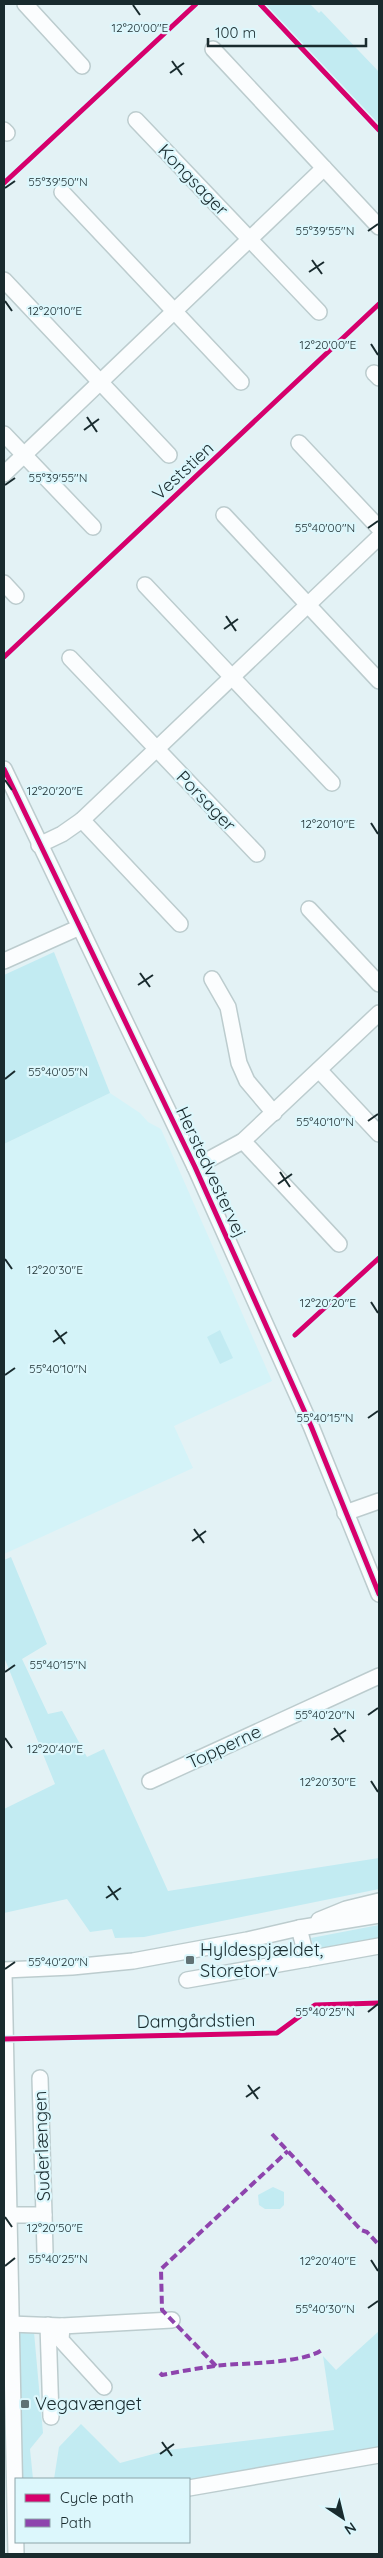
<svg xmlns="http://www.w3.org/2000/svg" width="383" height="2558" viewBox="0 0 383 2558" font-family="Quicksand,sans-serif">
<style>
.built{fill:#d4f3f8}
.green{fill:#c2ebf2}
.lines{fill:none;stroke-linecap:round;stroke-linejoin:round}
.minor-casing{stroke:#bcccce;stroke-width:18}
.minor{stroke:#fbfdfe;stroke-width:15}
.quiet{stroke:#8e44ad;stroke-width:4;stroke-dasharray:8 4;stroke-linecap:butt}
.cycleway-casing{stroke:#dcf7fc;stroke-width:8}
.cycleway{stroke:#d6006c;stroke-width:5}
.ticks{fill:none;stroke:#192b2e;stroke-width:2}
.poi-dot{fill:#607174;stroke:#dcf7fc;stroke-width:2}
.labels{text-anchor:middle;stroke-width:4.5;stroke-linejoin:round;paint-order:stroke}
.street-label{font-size:18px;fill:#192b2e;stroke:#dcf7fc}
.poi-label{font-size:18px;fill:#192b2e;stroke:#dcf7fc;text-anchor:start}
.ticks-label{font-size:12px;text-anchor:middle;fill:#192b2e;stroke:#dcf7fc;stroke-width:4.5;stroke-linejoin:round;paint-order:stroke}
</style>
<rect width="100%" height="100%" fill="#e3f2f5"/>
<!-- built -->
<path class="built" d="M110,1093l30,20 8,9 13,7 111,252 -98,45 19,42 -189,86v-410z"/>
<!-- green -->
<g class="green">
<path d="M265,4h45l9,9 2,-2 58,61v52z"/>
<path d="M54,952l56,141 -106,51v-169z"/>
<path d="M220,1330l13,28 -13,6 -13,-27z"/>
<path d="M11,1557l36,87 -25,15 26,55 14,-3 25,46 17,-8 64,142 211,-33v31l-235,48 -29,1 -3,-9 -22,3 -23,-33 -63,14v-104l51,-25 -51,-127v-97z"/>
<path d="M379,1925v16l-56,11 -8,-3 -4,-11z"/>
<path d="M273,2187l11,5v13l-4,4h-15l-6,-4 -1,-10z"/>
<path d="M18,2330l16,2 9,101 -13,16 3,30h-15z"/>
<path d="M379,2331v117l-190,32 -135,-1 5,-32 22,-23 39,39 48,-13 166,-20 -11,-74 13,14z"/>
</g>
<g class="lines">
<defs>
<g id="minor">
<path d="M25,4l57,62"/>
<path d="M213,49l166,178"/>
<path d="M136,120l183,192"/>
<path d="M4,130l3,3"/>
<path d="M62,192l179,190"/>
<path d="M4,280l165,175"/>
<path d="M374,373l5,5"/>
<path d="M4,434l89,93"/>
<path d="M299,443l80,85"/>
<path d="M4,474l320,-306"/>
<path d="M224,515l155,166"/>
<path d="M4,583l12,13"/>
<path d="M145,585l187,198"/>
<path d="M70,658l187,196"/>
<path d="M4,769l191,398 116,259 68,168"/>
<path d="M82,820l98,104"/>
<path d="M39,845l23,-11 20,-14 297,-283"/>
<path d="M309,909l70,75"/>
<path d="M4,961l76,-34"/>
<path d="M212,979l16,28 11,56 8,18 27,32"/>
<path d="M319,1070l60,64"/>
<path d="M243,1141l96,103"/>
<path d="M195,1167l48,-26 136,-128"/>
<path d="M345,1513l34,-12"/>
<path d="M150,1781l229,-105"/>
<path d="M319,1920l27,-11 33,-8"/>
<path d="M307,1959l72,-13"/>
<path d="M4,1970l68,-3 61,-6 114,-21 52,-12 80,-13"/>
<path d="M4,1973l12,581"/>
<path d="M187,1980l120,-21 -8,-31"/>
<path d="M8,2215h36l-4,-137"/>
<path d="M44,2215l1,37"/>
<path d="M10,2324l52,2 -1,14 43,47"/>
<path d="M48,2325l3,92"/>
<path d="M62,2326l110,-6"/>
<path d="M189,2488l190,-33"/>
</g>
</defs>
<!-- minor casing -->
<use href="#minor" class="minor-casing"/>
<!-- minor -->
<use href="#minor" class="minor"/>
<!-- quiet -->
<g class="quiet">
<path d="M272,2134l89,96 6,2 12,13"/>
<path d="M216,2366l-54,-56 -1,-41 127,-118"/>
<path d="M160,2373l2,2c21,-4 42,-8 62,-10 23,-2 83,-2 99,-16"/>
</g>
<defs>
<g id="cycleway">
<path d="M260,4l119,126"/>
<path d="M4,183l192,-179"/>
<path d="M4,657l375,-353"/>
<path d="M4,769l191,398 116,259 68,168"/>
<path d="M295,1335l84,-77"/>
<path d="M4,2039l273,-6 38,-28 64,-2"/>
</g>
</defs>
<!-- cycleway casing -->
<use href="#cycleway" class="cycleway-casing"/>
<!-- cycleway -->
<use href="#cycleway" class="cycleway"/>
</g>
<!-- ticks -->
<path class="ticks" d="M133,5l7,10M172,61l10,14M170,73l14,-10M5,188l10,-7M368,231l10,-7M312,260l10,14M309,272l15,-10M5,301l7,10M371,344l7,11M87,417l10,15M84,430l15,-11M5,485l10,-7M368,528l10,-7M226,616l10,15M224,629l14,-10M5,780l7,10M371,823l7,11M140,973l10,14M138,985l15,-10M5,1079l10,-8M368,1121l10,-7M280,1172l10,15M278,1184l14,-10M5,1259l7,10M371,1302l7,11M55,1330l10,14M53,1342l14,-10M5,1375l10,-7M368,1418l10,-7M194,1529l10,14M192,1541l14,-10M5,1672l10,-7M368,1715l10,-7M334,1728l10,14M5,1738l7,10M331,1740l15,-10M371,1781l7,11M108,1886l10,14M106,1898l15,-10M5,1969l10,-7M368,2012l10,-8M248,2085l10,14M246,2097l14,-10M5,2217l7,10M371,2260l7,11M5,2266l10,-8M368,2308l10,-7M162,2442l10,14M160,2454l14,-10"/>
<!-- markers -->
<g class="poi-dot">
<rect x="185" y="1955" width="10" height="10" rx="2.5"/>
<rect x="20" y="2399" width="10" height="10" rx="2.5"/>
</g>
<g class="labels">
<!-- street labels -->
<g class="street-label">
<text transform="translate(193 180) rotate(46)" y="6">Kongsager</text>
<text transform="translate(183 471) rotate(-43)" y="6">Veststien</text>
<text transform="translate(206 801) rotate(46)" y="6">Porsager</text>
<text transform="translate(211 1172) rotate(65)" y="6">Herstedvestervej</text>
<text transform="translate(224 1747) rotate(-25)" y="6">Topperne</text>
<text transform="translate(196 2021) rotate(-1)" y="6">Damgårdstien</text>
<text transform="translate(42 2146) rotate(-92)" y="6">Suderlængen</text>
</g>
<!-- poi labels -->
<g class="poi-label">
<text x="200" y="1956">Hyldespjældet,<tspan x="200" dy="21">Storetorv</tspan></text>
<text x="35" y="2410">Vegavænget</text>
</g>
</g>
<g class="ticks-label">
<text x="140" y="32">12°20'00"E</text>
<text x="58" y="186">55°39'50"N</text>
<text x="325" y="235">55°39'55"N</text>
<text x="55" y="315">12°20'10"E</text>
<text x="328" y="349">12°20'00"E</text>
<text x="58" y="482">55°39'55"N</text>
<text x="325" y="532">55°40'00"N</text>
<text x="55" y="795">12°20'20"E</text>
<text x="328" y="828">12°20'10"E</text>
<text x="58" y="1076">55°40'05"N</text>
<text x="325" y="1126">55°40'10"N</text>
<text x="55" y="1274">12°20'30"E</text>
<text x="328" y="1307">12°20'20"E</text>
<text x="58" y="1373">55°40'10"N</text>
<text x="325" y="1422">55°40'15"N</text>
<text x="58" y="1669">55°40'15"N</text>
<text x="325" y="1719">55°40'20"N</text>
<text x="55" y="1753">12°20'40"E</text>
<text x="328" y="1786">12°20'30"E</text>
<text x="58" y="1966">55°40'20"N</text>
<text x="325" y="2016">55°40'25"N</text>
<text x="55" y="2232">12°20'50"E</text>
<text x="58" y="2263">55°40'25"N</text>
<text x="328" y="2265">12°20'40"E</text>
<text x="325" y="2313">55°40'30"N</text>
</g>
<!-- border -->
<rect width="383" height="2558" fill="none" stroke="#192b2e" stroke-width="10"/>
<!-- legend -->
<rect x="15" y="2478" width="175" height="65" fill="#dcf7fc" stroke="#8ea5aa"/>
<rect x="25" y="2494" width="25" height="8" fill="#d6006c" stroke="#8ea5aa"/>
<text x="60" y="2503" font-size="15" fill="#192b2e">Cycle path</text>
<rect x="25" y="2519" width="25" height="8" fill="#8e44ad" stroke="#8ea5aa"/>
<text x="60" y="2528" font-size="15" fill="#192b2e">Path</text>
<!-- north arrow -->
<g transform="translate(343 2518) rotate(145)" stroke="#dcf7fc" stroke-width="4" paint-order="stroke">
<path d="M0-4L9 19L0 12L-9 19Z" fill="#192b2e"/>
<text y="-8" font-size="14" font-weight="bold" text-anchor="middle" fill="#192b2e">N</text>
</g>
<!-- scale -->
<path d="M208 38v8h158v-8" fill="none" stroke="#192b2e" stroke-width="2.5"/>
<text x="215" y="38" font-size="15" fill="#192b2e" stroke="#dcf7fc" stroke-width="4" paint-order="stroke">100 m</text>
</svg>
